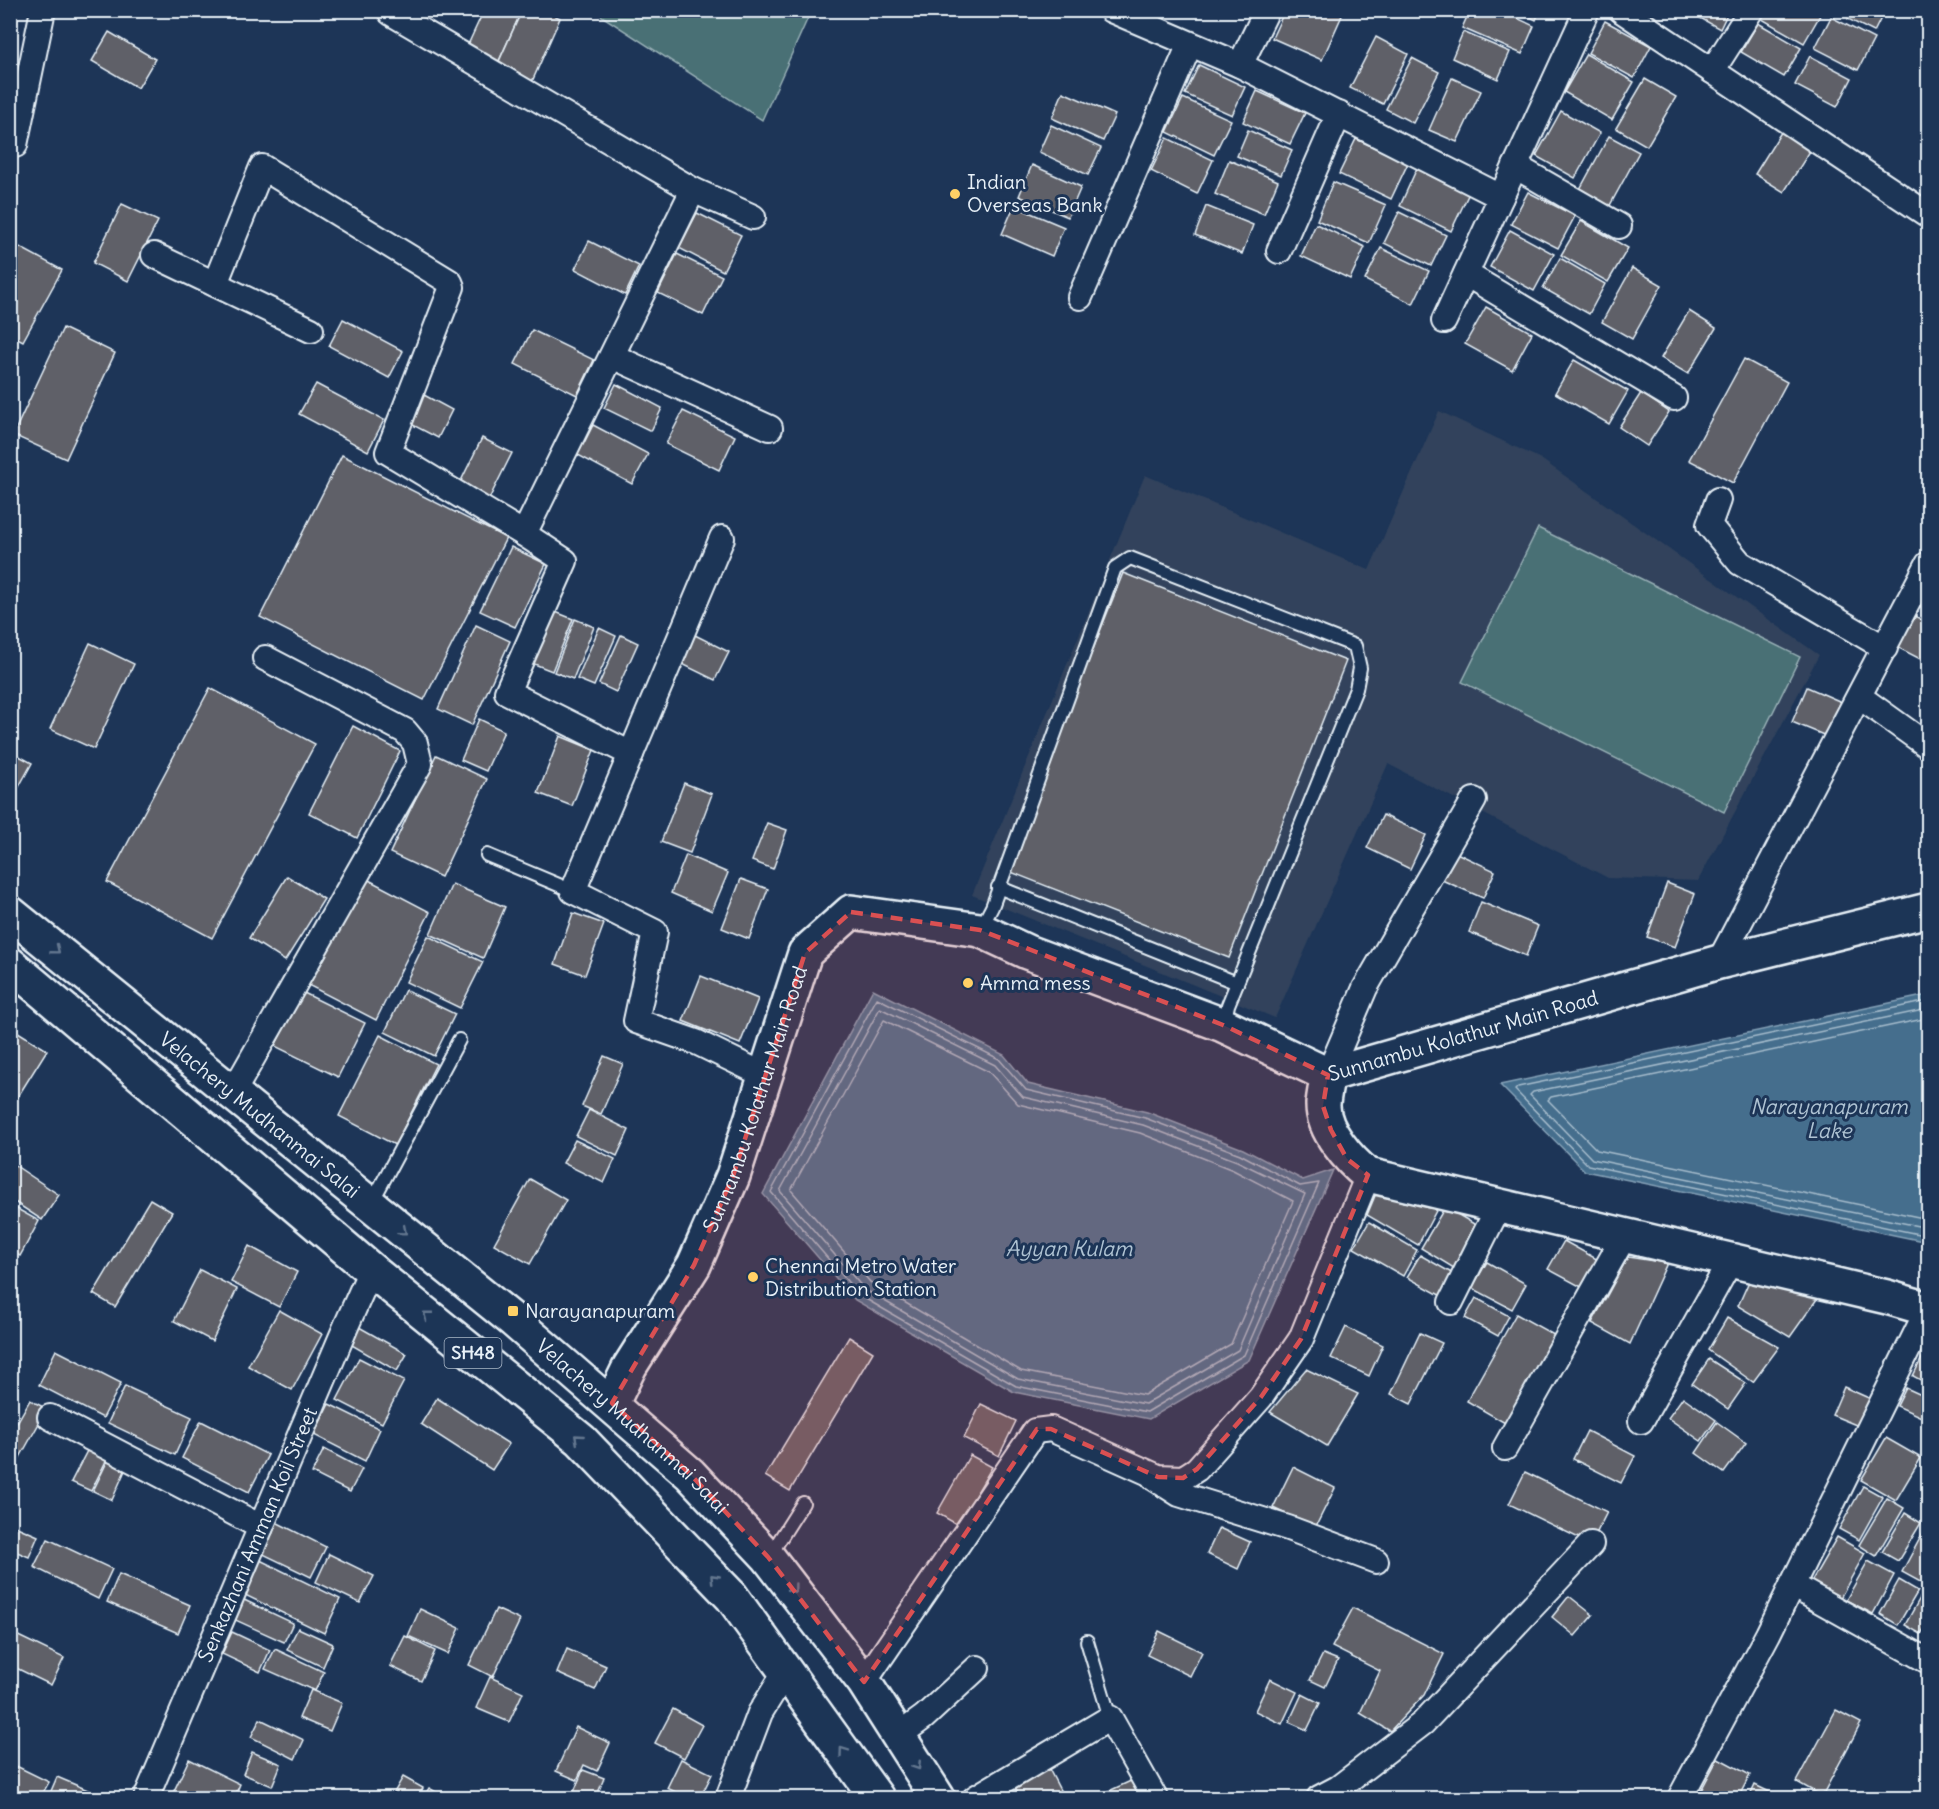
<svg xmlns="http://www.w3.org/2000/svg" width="1939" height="1809" viewBox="0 0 1939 1809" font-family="Delius,sans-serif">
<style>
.built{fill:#30425c}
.green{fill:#486f74;stroke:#98b0b6;stroke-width:1.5}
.water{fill:#456e8d;stroke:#86a2b8;stroke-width:1.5}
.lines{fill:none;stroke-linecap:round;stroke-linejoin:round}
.shore{stroke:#a7bdcd;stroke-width:1.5}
.building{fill:#5e6068;stroke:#e8f1f8;stroke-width:1.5}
.lane-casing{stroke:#e8f1f8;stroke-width:16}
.street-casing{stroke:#e8f1f8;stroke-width:28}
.secondary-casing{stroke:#e8f1f8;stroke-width:38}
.primary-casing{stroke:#e8f1f8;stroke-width:38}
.lane{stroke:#1d3557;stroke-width:12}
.street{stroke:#1d3557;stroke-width:24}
.secondary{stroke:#1d3557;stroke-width:33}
.primary{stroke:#1d3557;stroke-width:33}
.oneway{stroke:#64778f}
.marked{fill:#da5052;fill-opacity:0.2;stroke:#da5052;stroke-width:4.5;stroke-dasharray:12 8;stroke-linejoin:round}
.poi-dot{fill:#ffd166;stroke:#1d3557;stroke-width:2}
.labels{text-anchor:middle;stroke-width:6;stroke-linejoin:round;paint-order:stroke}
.shield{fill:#1d3557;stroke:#abb9c8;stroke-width:1.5}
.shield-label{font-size:18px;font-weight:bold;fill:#e8f1f8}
.poi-label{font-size:20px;fill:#e8f1f8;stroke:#1d3557;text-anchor:start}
.street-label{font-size:20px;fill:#e8f1f8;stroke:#1d3557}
.water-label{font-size:21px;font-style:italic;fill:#afc3d3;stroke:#1d3557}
</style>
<rect width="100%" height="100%" fill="#1d3557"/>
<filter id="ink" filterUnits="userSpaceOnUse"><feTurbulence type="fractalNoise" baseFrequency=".0167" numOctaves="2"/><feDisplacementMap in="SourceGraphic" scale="12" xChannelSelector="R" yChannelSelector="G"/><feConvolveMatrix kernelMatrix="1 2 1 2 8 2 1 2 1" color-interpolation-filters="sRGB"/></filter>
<g filter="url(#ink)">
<!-- built -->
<path class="built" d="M1439,411l102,48 278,196 -121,226 -90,-3 -220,-114 -113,254 -303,-123 173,-420 224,95z"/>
<!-- green -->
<g class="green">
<path d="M594,11h217l-49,109z"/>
<path d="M1538,528l262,129 -76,155 -262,-130z"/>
</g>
<!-- water -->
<g class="water">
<path d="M873,989l131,66 24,29 119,28 96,37 60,31 30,-10 -84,190 -100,59 -135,-27 -159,-92 -92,-106z"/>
<path d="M1928,995v247l-343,-71 -85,-86z"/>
</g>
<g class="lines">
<!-- shore -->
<g class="shore">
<path d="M877,998l122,61 27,31 119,28 95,36 60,32 19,-3 -75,172 -97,57 -131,-26 -157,-91 -88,-103z"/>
<path d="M1928,1001l-410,86 -3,3 73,75 340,71"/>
<path d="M880,1008l115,57 28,32 120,28 94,36 68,33 -67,156 -93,54 -127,-25 -154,-90 -84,-98z"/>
<path d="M1928,1009l-395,83 -3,3 62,64 336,69"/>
<path d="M1928,1018l-377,79 -3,3 49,50 331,69"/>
<path d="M884,1020l105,52 29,32 122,29 93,37 60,31 -62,143 -87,51 -123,-24 -151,-89 -79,-92z"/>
</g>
</g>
<!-- building -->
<g class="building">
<path d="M484,10h38l-24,53 -32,-14z"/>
<path d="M522,10h22l16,8 -29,66 -35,-16z"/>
<path d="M1285,10l59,1 -22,49 -50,-22z"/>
<path d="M1470,10h30l34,16 -12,28 -60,-26z"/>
<path d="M1516,10h24l-4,10z"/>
<path d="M1686,10h43l-9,19z"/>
<path d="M1767,10h56l-19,33 -42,-24z"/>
<path d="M1853,10h32l-11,22 -26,-13z"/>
<path d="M1831,17l43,22 -16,31 -43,-22z"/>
<path d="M1605,21l46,25 -17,32 -46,-25z"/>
<path d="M1758,23l43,25 -17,29 -43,-25z"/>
<path d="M109,32l46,27 -17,29 -46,-27z"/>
<path d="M1463,32l47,20 -12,27 -46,-21z"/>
<path d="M1376,37l32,17 -25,50 -33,-16z"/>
<path d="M1586,54l48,28 -22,38 -48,-28z"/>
<path d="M1810,56l42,22 -15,29 -42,-22z"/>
<path d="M1412,58l27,14 -26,51 -27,-14z"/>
<path d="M1199,65l46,22 -13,28 -47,-21z"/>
<path d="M1452,78l29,13 -24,51 -28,-12z"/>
<path d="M1645,79l31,18 -29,49 -31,-18z"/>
<path d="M1257,91l48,22 -15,31 -47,-22z"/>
<path d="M1063,92l52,23 -12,26 -51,-23z"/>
<path d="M1183,98l48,22 -17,35 -47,-23z"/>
<path d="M1561,111l39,22 -25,45 -39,-22z"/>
<path d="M1051,125l50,23 -13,27 -49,-23z"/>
<path d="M1783,129l29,19 -28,44 -29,-18z"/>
<path d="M1248,130l44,20 -11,25 -44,-19z"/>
<path d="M1609,136l30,16 -30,55 -30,-16z"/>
<path d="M1167,138l46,22 -16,34 -46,-23z"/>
<path d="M1356,139l52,24 -17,36 -52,-25z"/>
<path d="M1229,160l49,21 -14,33 -49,-20z"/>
<path d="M1032,165l49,22 -13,30 -49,-21z"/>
<path d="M1417,168l52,25 -18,38 -51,-25z"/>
<path d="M1333,182l53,23 -17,38 -52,-23z"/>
<path d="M1528,192l47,24 -17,32 -47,-24z"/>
<path d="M122,204l36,17 -30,60 -35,-18z"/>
<path d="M1014,206l50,21 -12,29 -50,-22z"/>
<path d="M1206,206l47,19 -11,29 -47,-19z"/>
<path d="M1399,212l47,23 -15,31 -47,-23z"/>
<path d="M697,213l44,22 -18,36 -44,-23z"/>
<path d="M1581,221l47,27 -20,34 -47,-27z"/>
<path d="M1316,224l49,23 -15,32 -49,-23z"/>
<path d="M1510,230l44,24 -20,37 -44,-24z"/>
<path d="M589,241l50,25 -14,29 -50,-26z"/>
<path d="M10,242l52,28 -39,71 -13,-7z"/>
<path d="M1381,248l48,23 -16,33 -48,-24z"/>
<path d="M677,254l45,22 -19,39 -45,-22z"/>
<path d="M1560,258l45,26 -16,30 -46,-26z"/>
<path d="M1632,268l30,17 -30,54 -30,-17z"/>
<path d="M1486,307l46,26 -20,37 -47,-26z"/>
<path d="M1689,311l27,17 -28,46 -27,-16z"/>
<path d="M343,319l60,32 -14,27 -60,-32z"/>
<path d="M63,328l52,25 -49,106 -53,-24z"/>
<path d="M532,330l62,30 -17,35 -62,-31z"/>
<path d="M1744,359l43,23 -54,101 -44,-23z"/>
<path d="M1574,360l54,31 -19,33 -54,-31z"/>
<path d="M316,384l68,36 -16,31 -69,-37z"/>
<path d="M616,384l46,24 -11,23 -47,-23z"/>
<path d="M1641,393l28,19 -22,34 -28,-19z"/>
<path d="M424,395l28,15 -14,28 -29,-15z"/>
<path d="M683,411l52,25 -16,34 -53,-26z"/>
<path d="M593,425l55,29 -16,30 -54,-29z"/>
<path d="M482,438l30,15 -23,46 -30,-14z"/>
<path d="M342,455l164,83 -82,162 -164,-83z"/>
<path d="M511,547l35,17 -31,63 -35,-16z"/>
<path d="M1123,573l223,88 -117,297 -223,-88z"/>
<path d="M553,611l20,8 -21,52 -20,-8z"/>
<path d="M1911,614l17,9v40l-33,-17z"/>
<path d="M575,619l19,8 -21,52 -19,-7z"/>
<path d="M476,625l34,16 -38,84 -34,-16z"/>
<path d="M599,628l17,8 -22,50 -17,-7z"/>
<path d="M689,632l40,20 -14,28 -39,-19z"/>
<path d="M621,635l17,8 -22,49 -17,-8z"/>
<path d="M90,643l44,21 -40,85 -44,-20z"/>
<path d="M1807,687l39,17 -15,34 -39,-16z"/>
<path d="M210,688l105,56 -103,194 -105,-56z"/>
<path d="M1928,710v15l-6,-3z"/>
<path d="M479,719l25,12 -18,40 -25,-11z"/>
<path d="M353,726l47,25 -43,87 -48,-25z"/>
<path d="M560,736l34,14 -22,56 -34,-13z"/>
<path d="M10,751l22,12 -22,40z"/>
<path d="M436,755l51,24 -46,98 -51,-24z"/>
<path d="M684,783l28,11 -22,59 -29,-11z"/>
<path d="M1383,815l43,20 -16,34 -43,-21z"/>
<path d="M767,823l20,7 -14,39 -21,-8z"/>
<path d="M1448,849l47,22 -12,27 -48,-21z"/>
<path d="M686,855l42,18 -16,38 -41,-18z"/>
<path d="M287,876l37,23 -39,62 -36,-23z"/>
<path d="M363,877l67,35 -54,108 -68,-35z"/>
<path d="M741,879l27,10 -19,50 -27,-11z"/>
<path d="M1667,883l28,11 -20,53 -28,-10z"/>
<path d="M452,884l53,23 -22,51 -53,-24z"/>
<path d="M1481,902l57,24 -12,30 -57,-24z"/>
<path d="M573,913l31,11 -19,51 -30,-11z"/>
<path d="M428,936l55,26 -23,46 -54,-26z"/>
<path d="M701,976l57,23 -18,45 -57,-23z"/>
<path d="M405,990l50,24 -21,42 -49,-24z"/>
<path d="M302,992l63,31 -27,54 -63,-31z"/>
<path d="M10,1027l37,23 -35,56 -2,-1z"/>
<path d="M380,1035l56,29 -41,81 -56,-29z"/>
<path d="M604,1056l19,8 -22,50 -19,-8z"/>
<path d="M589,1110l40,20 -12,26 -41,-20z"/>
<path d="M575,1140l40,19 -11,24 -41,-20z"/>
<path d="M10,1162l49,33 -17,25 -32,-21z"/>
<path d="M530,1179l36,21 -36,64 -36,-20z"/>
<path d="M1377,1191l61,16 -20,38 -51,-30z"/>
<path d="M150,1199l22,13 -57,95 -22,-13z"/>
<path d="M10,1205l29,16 -19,35 -10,-5z"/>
<path d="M1445,1207l36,21 -24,42 -36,-22z"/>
<path d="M1369,1222l48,28 -14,26 -49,-28z"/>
<path d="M1564,1241l38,21 -15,28 -39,-21z"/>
<path d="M249,1246l48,26 -18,35 -48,-25z"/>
<path d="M1420,1255l37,21 -12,22 -38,-21z"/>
<path d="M1628,1257l39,6 -37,81 -38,-21z"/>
<path d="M1487,1262l39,22 -14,25 -40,-21z"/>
<path d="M200,1270l37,19 -25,52 -38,-20z"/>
<path d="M1750,1279l72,13 -32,45 -52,-31z"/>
<path d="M1476,1298l33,18 -11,20 -33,-18z"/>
<path d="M279,1310l43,24 -30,56 -44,-24z"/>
<path d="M1516,1314l38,21 -49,88 -38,-22z"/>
<path d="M1727,1318l52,29 -26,35 -45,-32z"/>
<path d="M359,1327l48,27 -10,17 -47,-27z"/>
<path d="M1346,1327l37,18 -14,31 -38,-18z"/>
<path d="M1420,1333l22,10 -31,61 -20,-10z"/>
<path d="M849,1337l24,15 -83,139 -25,-15z"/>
<path d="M1928,1346v38l-15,-8z"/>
<path d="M56,1350l65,33 -18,35 -64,-33z"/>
<path d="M359,1358l45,23 -22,42 -45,-23z"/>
<path d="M1709,1359l37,24 -18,26 -36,-25z"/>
<path d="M1306,1369l52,25 -31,52 -57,-34z"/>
<path d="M125,1386l67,31 -17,38 -67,-32z"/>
<path d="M1844,1387l29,13 -12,27 -29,-12z"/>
<path d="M1906,1388l22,10v22l-31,-14z"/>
<path d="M1683,1397l33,23 -15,21 -33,-23z"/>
<path d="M437,1398l72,46 -17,26 -71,-46z"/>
<path d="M30,1400l17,9 -28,50 -9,-5v-19z"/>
<path d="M329,1404l51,25 -15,32 -51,-26z"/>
<path d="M981,1404l35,17 -17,35 -35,-18z"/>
<path d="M201,1421l67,34 -19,37 -67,-34z"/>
<path d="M1717,1422l29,21 -22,30 -28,-20z"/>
<path d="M1587,1431l48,25 -14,27 -48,-24z"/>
<path d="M1886,1438l35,20 -25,42 -35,-20z"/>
<path d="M89,1447l19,10 -17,34 -20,-9z"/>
<path d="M324,1449l38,20 -12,23 -38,-19z"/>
<path d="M970,1455l22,12 -34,58 -21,-12z"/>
<path d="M109,1458l18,8 -15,34 -19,-9z"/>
<path d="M1293,1467l42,21 -20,40 -42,-20z"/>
<path d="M1525,1472l82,40 -16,32 -82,-40z"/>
<path d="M1863,1486l20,11 -24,43 -20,-11z"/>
<path d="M1887,1498l17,10 -28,48 -17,-11z"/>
<path d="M1905,1513l16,10 -23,38 -16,-9z"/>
<path d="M274,1521l52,26 -15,30 -52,-25z"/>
<path d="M10,1524l28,12 -9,21 -19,-8z"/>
<path d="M1219,1528l31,14 -12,27 -31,-15z"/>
<path d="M1924,1531l4,2v43l-4,8 -22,-12z"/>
<path d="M1837,1537l28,16 -25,45 -29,-16z"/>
<path d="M48,1539l64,30 -14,30 -64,-32z"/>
<path d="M329,1554l45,22 -14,27 -44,-21z"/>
<path d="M260,1560l80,39 -16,34 -81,-39z"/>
<path d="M1868,1561l26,14 -21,39 -27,-14z"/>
<path d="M119,1574l71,31 -12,28 -71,-31z"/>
<path d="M1899,1580l19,11 -20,34 -18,-11z"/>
<path d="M1925,1589l3,2v31l-7,12 -16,-9z"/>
<path d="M1569,1596l24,19 -18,21 -23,-19z"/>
<path d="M240,1598l53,25 -9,19 -53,-24z"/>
<path d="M1353,1608l91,46 -20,41 -34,36 -30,-18 20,-42 -48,-24z"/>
<path d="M420,1609l40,19 -12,26 -40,-18z"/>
<path d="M496,1609l24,11 -27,57 -24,-12z"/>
<path d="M298,1628l35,16 -10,23 -36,-17z"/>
<path d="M1159,1631l43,21 -12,24 -43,-21z"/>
<path d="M10,1632l54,26 -13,27 -41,-20z"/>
<path d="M232,1632l38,18 -10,22 -38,-18z"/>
<path d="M405,1636l30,15 -14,30 -31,-15z"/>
<path d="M275,1649l49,23 -9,19 -50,-22z"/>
<path d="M567,1649l39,17 -11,24 -38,-17z"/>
<path d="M1323,1654l15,6 -13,27 -15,-7z"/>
<path d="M490,1677l33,15 -14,30 -33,-14z"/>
<path d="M1270,1679l27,13 -15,32 -27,-13z"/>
<path d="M311,1690l31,13 -12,28 -31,-13z"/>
<path d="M1302,1694l18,9 -13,27 -18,-8z"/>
<path d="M673,1709l29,16 -18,33 -29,-15z"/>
<path d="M1836,1710l25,13 -39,73 -25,-14z"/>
<path d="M260,1719l44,21 -9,19 -44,-22z"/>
<path d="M576,1727l34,16 -13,28 -13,-6 -7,15 -21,-9z"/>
<path d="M252,1752l29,12 -9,22 -29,-12z"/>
<path d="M1718,1758l32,17 -12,23h-41z"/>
<path d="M189,1759l51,25 -6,14h-50l-11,-5z"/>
<path d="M681,1759l31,15 -12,24h-12l-21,-10z"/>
<path d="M10,1763l39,19 -9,16h-30z"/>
<path d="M1048,1767l16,31h-44l-7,-14z"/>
<path d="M583,1770l21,8 -8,20 -22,-6z"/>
<path d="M57,1777l40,17 -2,4h-47z"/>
<path d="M403,1777l20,11 -5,10h-27z"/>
<path d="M1135,1779l9,19h-50z"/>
<path d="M1755,1785l25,12 -1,1h-30z"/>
<path d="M429,1788l14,8 -1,2h-19z"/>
</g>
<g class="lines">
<defs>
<g id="lane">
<path d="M487,855l86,36"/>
<path d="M998,887l239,96"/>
<path d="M981,928l11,-21 123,-339 15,-10 225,88 5,22 -4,21 -128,316 -4,19"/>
<path d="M372,1202l87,-162"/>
<path d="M770,1555l33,-52"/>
<path d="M1087,1641l23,77"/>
</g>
<g id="street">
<path d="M392,10l-1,3 302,177 60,27"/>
<path d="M1111,10l129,55 261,132"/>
<path d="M1621,10l307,205"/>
<path d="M1240,65l27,-55"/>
<path d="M1712,71l39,-61"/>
<path d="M10,146l5,-1 28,-135"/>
<path d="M1515,166l104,60"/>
<path d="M693,190l-169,344 41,27 -58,131 124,62 -58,137 82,41 -19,89 60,21 68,33"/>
<path d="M1279,251l60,-137"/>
<path d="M154,255l157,75"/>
<path d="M1466,274l208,124"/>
<path d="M215,284l47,-117 188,115 2,5 -64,165 136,82"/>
<path d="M1080,297l110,-253"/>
<path d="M1444,321l143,-311"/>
<path d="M612,356l158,72"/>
<path d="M1718,500l-9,25 31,38 145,85"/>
<path d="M1860,697l68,49"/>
<path d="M631,754l91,-216"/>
<path d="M1719,962l209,-398"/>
<path d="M1328,1075l37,-87 109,-188"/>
<path d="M232,1094l188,-330 -5,-21 -10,-12 -140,-73"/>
<path d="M1451,1302l48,-96"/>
<path d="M50,1417l211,110"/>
<path d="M1641,1421l90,-161"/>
<path d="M1505,1448l120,-213"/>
<path d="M1154,1478l25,16 109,34 88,33"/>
<path d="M1792,1585l136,76"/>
<path d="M864,1682l171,-251 16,-2 107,48 25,1 14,-9 64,-72 40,-58 67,-164"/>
<path d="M898,1736l26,-19 53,-49"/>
<path id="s1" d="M146,1798l201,-474 20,-45 9,-5"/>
<path d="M728,1798l32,-85 26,-42"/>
<path d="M975,1798l135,-80 45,80"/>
<path d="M1319,1798l19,-10 85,-65 168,-179"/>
<path d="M1680,1798l88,-164 160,-325"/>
</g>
<g id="secondary">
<path d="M1328,1075c-2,9 -4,19 -5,29 -1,26 27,57 45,71l519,122 41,12"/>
<path id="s2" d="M612,1403l18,-37 64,-101 39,-89 72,-223 46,-41 129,18 47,22 196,73 105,50 391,-113 209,-52"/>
</g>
<g id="primary">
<path id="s3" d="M10,913l504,408 176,153 78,83 96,125 74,116"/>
<path d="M10,964l366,310 205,166 151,157 145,201"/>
</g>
</defs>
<!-- lane casing -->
<use href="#lane" class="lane-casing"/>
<!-- street casing -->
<use href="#street" class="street-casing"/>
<!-- secondary casing -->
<use href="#secondary" class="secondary-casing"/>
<!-- primary casing -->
<use href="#primary" class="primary-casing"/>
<!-- lane -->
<use href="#lane" class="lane"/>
<!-- street -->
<use href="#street" class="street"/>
<!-- secondary -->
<use href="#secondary" class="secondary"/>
<!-- primary -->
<use href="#primary" class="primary"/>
</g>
<!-- one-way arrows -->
<defs><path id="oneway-chevron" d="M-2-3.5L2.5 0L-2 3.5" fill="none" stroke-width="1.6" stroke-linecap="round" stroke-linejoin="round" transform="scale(1.5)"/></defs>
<g class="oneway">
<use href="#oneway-chevron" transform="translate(56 950) rotate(39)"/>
<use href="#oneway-chevron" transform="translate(403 1231) rotate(40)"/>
<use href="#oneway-chevron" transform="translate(427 1315) rotate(-141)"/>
<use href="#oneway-chevron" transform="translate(578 1438) rotate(-139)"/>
<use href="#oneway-chevron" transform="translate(714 1578) rotate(-134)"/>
<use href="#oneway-chevron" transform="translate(793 1589) rotate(53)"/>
<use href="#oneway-chevron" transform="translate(843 1751) rotate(-126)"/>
<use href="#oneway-chevron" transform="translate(917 1766) rotate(57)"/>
</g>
</g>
<!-- marked area -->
<path class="marked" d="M851,912l129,18 243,95 105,50 -5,31 8,24 16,29 21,16 -67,164 -40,58 -64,72 -14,9 -25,-1 -107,-48h-14l-173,253 -96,-125 -78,-83 -78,-71 82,-138 39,-89 72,-223z"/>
<!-- markers -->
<g class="poi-dot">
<circle cx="955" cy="194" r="6"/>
<circle cx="968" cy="983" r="6"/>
<circle cx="753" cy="1277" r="6"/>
<rect x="507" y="1305" width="12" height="12" rx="3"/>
</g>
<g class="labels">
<!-- shield labels -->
<rect class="shield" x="444.5" y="1338" width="57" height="30" rx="4.5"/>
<g class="shield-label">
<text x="473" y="1359">SH48</text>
</g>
<!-- poi labels -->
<g class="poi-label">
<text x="967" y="189">Indian<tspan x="967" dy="23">Overseas Bank</tspan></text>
<text x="980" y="990">Amma mess</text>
<text x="765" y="1273">Chennai Metro Water<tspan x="765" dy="23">Distribution Station</tspan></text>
<text x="525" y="1318">Narayanapuram</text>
</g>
<!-- street labels -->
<g class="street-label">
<text dy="7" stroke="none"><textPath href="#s2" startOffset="1202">Sunnambu Kolathur Main Road</textPath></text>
<text dy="7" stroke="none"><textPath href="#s2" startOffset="338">Sunnambu Kolathur Main Road</textPath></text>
<text dy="7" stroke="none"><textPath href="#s3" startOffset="321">Velachery Mudhanmai Salai</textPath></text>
<text dy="7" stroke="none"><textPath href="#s3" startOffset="807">Velachery Mudhanmai Salai</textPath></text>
<text dy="7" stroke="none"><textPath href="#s1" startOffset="286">Senkazhani Amman Koil Street</textPath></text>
</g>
<!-- water labels -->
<g class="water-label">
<text x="1829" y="1114">Narayanapuram<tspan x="1829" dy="24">Lake</tspan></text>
<text x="1069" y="1256">Ayyan Kulam</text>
</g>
</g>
<!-- margin -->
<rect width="1939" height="1809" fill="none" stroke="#1d3557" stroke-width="36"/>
<rect x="18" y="18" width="1903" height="1773" fill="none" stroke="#e8f1f8" stroke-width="2" filter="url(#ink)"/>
</svg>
